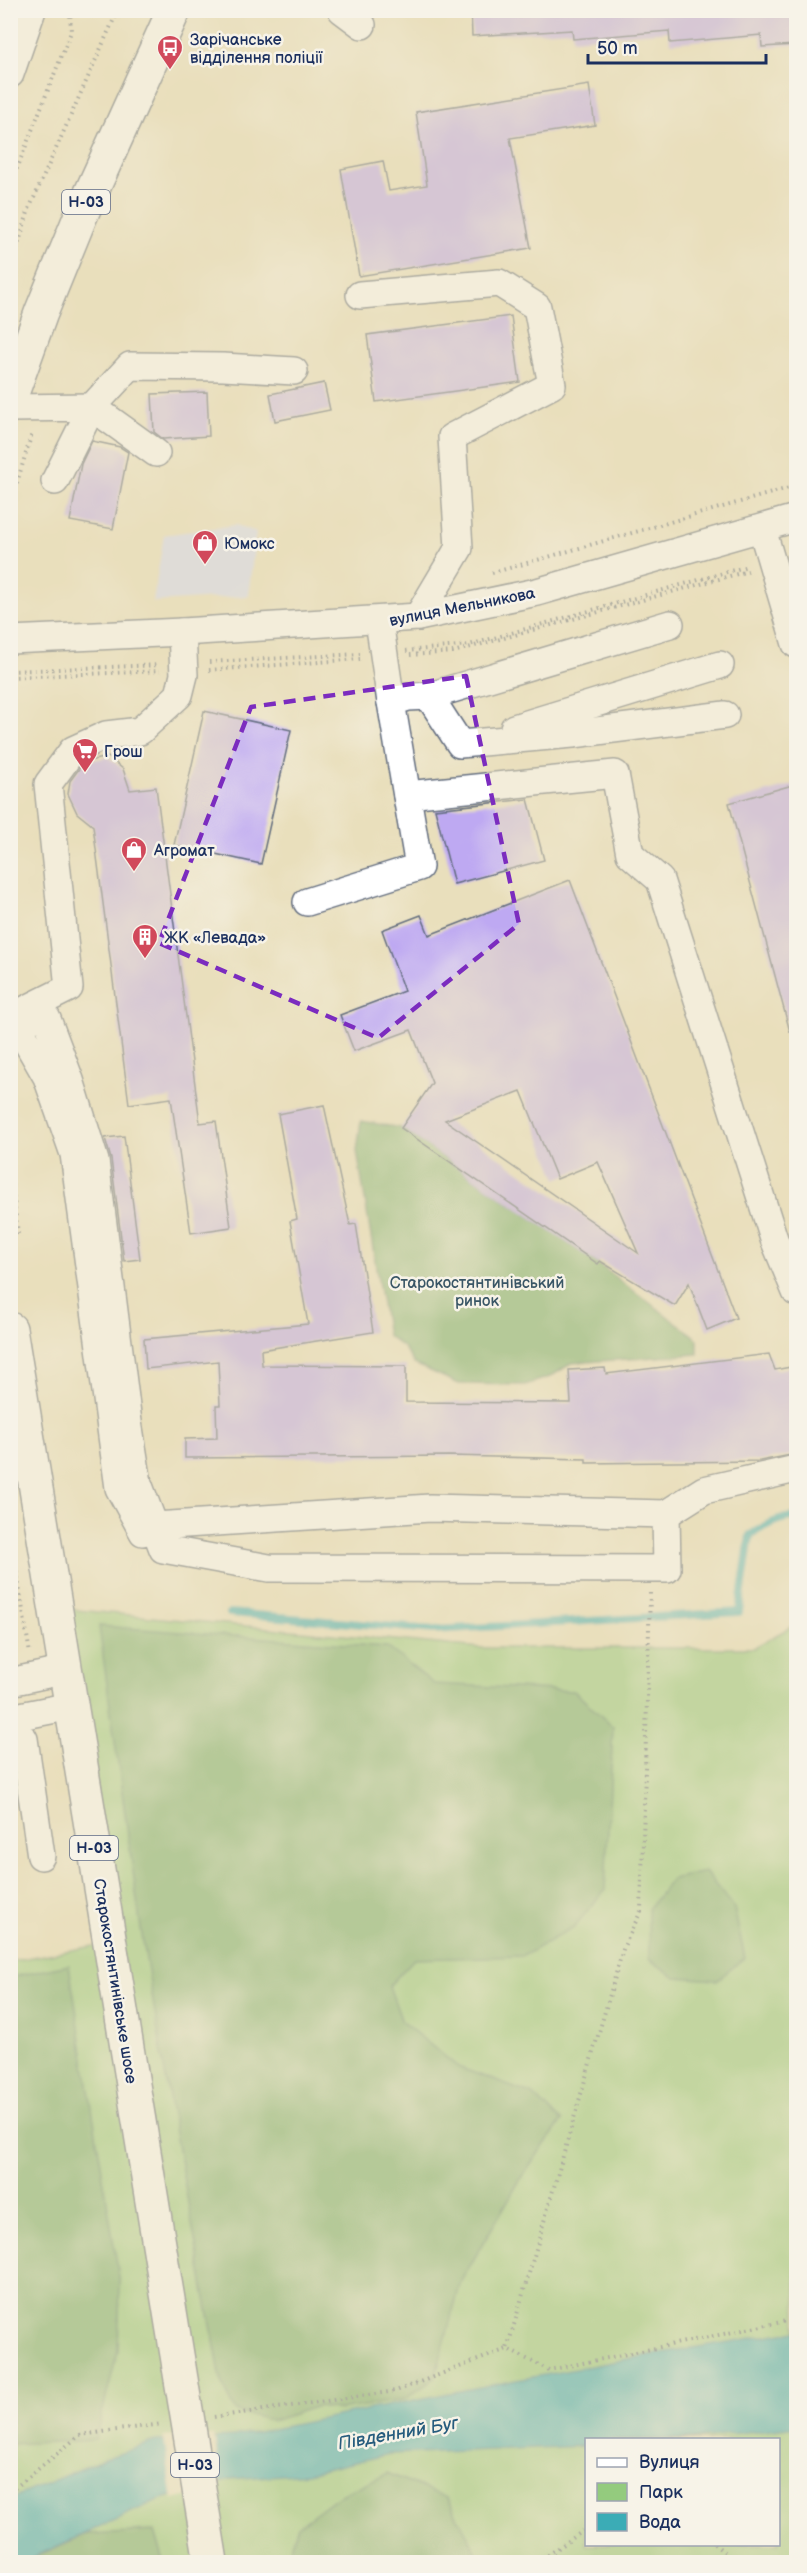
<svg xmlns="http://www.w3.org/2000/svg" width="807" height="2573" viewBox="0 0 807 2573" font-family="'Balsamiq Sans',sans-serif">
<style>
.built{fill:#d2d9f9}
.green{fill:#94cb7e;stroke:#587d6e;stroke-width:1.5;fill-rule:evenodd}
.forest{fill:#77af6d;stroke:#496f66;stroke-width:1.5}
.water{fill:#3bacb6;stroke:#2b6e8a;stroke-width:1.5}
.pier{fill:#e9dfbc}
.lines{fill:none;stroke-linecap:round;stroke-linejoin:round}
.stream{stroke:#3bacb6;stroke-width:8}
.building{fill:#bea9f2;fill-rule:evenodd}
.minor-casing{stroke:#636d7f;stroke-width:30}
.major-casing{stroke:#636d7f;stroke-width:36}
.path{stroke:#636d7f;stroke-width:4;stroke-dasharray:1.5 4.5;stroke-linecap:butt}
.minor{stroke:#fff;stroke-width:27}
.major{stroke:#fff;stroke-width:33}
.major-bridge-casing{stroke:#636d7f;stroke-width:36;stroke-linecap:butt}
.major-bridge{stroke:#fff;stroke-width:33}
.marked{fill:none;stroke:#7b2cbf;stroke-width:4.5;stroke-dasharray:12 8;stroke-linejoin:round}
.labels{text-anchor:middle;stroke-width:5;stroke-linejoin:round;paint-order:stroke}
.shield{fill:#f7f3e8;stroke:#5d6a87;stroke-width:1.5}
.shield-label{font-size:15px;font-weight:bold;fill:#1b2f5e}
.poi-label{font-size:16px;fill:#1b2f5e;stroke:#f7f3e8;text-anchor:start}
.street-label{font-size:16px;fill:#1b2f5e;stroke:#f7f3e8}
.park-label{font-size:16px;fill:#395666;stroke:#f7f3e8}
.water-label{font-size:18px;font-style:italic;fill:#265b7d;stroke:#f7f3e8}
</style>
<rect width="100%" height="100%" fill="#f7f3e8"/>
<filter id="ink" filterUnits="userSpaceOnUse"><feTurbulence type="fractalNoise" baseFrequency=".0167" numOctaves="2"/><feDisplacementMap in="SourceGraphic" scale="12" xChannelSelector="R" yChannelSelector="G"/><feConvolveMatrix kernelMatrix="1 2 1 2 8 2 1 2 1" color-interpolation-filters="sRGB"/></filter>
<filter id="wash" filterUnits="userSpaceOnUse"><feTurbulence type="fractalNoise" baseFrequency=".008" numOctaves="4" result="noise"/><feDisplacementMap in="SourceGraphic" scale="24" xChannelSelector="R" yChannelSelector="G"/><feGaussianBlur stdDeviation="1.35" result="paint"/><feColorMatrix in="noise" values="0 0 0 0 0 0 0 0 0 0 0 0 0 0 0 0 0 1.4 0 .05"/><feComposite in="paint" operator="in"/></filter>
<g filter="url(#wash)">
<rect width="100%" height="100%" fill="#e9dfbc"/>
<!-- built -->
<path class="built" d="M236,525l20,7 -8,64 -95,6 11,-67z"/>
<!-- green -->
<g class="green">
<path d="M66,1609l415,39h272l43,-24v938h-574zM586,2440h192v104h-192z"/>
<path d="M99,1945l101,617h-189v-601z"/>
</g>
<!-- forest -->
<g class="forest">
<path d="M361,1121l40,7 197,136 100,75v15l-126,9 -22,14 -25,8 -66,-1 -45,-20 -10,-16 -17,-13 -30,-184z"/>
<path d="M99,1626l288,21 47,37 140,7 39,36 -8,163 -31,37 -51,29 -109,3 -25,27 13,36 56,45 73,27 31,27 -38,52 -63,108 -26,97 -30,21 -65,11 -22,-4 -46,15 -36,-10 -14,-27 -47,-251 -34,-204z"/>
<path d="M705,1872l29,36 11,50 -28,22 -42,-3 -26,-18 -1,-50 24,-30z"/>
<path d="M69,1965l51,318 -2,68 -23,89 -84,4v-467z"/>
<path d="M387,2473l60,25 35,64h-196l12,-36 39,-29z"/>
<path d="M155,2531l9,31h-141l63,-28z"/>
</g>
<!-- water -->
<path class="water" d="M796,2331v95l-105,13 -105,1v6l-197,8 -81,19 -78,6 -72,21 -135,62h-12l-1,-63 94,-40 52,-18 77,-4 221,-45 201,-38z"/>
<!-- pier -->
<path class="pier" d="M214,2435l7,50 -48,14 -9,-62z"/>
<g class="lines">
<!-- stream -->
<path class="stream" d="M230,1613l204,17 305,-18 11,-77c15,-9 29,-18 46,-18"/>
</g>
<g id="blocks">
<!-- building -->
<g class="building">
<path d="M471,10h325v35l-34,2 -1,-12 -91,8 -1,-12 -96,8 -1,-9 -100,6z"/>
<path d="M589,85l6,40 -85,13 21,110 -172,28 -18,-107 42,-8 6,30 38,-6 -11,-73z"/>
<path d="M511,316l9,66 -144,20 -9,-67z"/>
<path d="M324,383l6,27 -55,11 -5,-27z"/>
<path d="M207,392l2,44 -46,3 -9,-7 -2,-38z"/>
<path d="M92,441l28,6 8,5 -15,77 -43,-8 11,-57z"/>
<path d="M204,711l87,19 -30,134 -87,-19z"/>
<path d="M108,757l15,12 7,21 26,-3 44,336 16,-2 15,106 -40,6 -20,-135 -42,6 -36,-278 -16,-13 -9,-19 2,-13 14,-19z"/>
<path d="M796,784v248h-6l-61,-229z"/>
<path d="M528,799l16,61 -90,24 -19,-75z"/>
<path d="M570,880l166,438 -29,12 -18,-47 -14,23 -75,-45 -2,3 -197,-136 31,-45 -21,-53 -57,21 -14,-36 64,-24 -22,-61 39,-15 8,20zM521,1091l36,88 41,-17 40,91 -193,-133z"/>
<path d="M324,1105l26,120 6,-1 17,108 -112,18 1,15 144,1v36l165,1 -2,-33 36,-2 1,6 163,-20 6,16 21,-4v88l-36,7 -174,2v-4l-136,-3 -265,2v-19l32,-1 -1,-33h4l-2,-44 -72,8 -2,-30 164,-15 -18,-103 7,-2 -19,-105z"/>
<path d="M124,1136l16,123 -16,2 -13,-102 -6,-21z"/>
</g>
</g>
</g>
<g filter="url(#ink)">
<use href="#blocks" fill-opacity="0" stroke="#636d7f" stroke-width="1.5"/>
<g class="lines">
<defs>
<g id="minor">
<path d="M342,10l20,15"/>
<path d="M10,74l22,-64"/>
<path d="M360,295l139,-12 38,24 15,78 -100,52 7,111 -41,69"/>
<path d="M10,408l82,-1 -37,74"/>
<path d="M156,453l-64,-46 38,-41 93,1 71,4"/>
<path d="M762,529l34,115"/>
<path d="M10,640l172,-8 236,-15 119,-25 259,-74"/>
<path d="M429,696l241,-72"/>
<path d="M391,702l17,-5 21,-1 31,48 113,-10 152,-19"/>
<path d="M514,728l206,-63"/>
<path d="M407,795l208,-21 15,80 30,26 114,359 22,53"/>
<path d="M307,902l112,-35 -28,-165 -12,-81"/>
<path d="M10,1016h2l35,3 23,61 25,81 33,261 10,61 25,66 106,19 398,1 -1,-55 -236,-6 -275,18 -12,6 -24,-44 -45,-334 -27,-77 -35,-61"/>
<path d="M13,1016l56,-28 -21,-204 25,-34 33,-15 34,-4 39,-36 5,-20 -2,-43"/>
<path d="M10,1466l22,-4"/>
<path d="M666,1514l38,-24 92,-21"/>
<path d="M10,1682l56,-12"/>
<path d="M10,1718l61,-12"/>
<path d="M24,1739l17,117"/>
</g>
<g id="major">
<path d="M10,399l31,-86 40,-98 93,-205"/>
<path d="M10,1329l169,1038"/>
</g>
</defs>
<!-- minor casing -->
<use href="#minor" class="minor-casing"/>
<!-- major casing -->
<use href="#major" class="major-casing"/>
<!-- path -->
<g class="path">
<path d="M10,186l61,-154 -1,-22"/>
<path d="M10,272l19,-63 89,-199"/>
<path d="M10,506l22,-73"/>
<path d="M492,573l304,-87"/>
<path d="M406,651l63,-6 279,-79"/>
<path d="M410,655l43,-3 295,-81"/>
<path d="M209,662l151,-8"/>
<path d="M209,670l151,-11"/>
<path d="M10,671l149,-6"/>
<path d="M10,677l150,-6"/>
<path d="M10,1167l8,67"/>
<path d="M10,1530l20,124"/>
<path d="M10,1581l7,-2"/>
<path d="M650,1593l-9,318 -17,35 -117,403 42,21 247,-51"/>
<path d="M214,2417l182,-26 111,-42"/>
<path d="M10,2492l70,-57 82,-11"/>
<path d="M714,2544l23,18"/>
<path d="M538,2562l48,-33"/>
</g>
<!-- minor -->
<use href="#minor" class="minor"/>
<!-- major -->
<use href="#major" class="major"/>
<defs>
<path id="major-bridge" d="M179,2367l32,195"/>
</defs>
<!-- major-bridge casing -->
<use href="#major-bridge" class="major-bridge-casing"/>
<!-- major-bridge -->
<use href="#major-bridge" class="major-bridge"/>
</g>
</g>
<!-- marked area -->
<path d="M0 0H807V2573H0ZM466,676l53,248 -141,114 -219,-95 92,-236z" fill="#e9dfbc" fill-opacity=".55" fill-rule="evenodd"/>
<path class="marked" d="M466,676l53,248 -141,114 -219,-95 92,-236z"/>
<!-- icons -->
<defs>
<symbol id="bus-pin" viewBox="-11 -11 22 30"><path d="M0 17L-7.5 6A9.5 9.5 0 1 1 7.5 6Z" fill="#d1495b" stroke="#f7f3e8"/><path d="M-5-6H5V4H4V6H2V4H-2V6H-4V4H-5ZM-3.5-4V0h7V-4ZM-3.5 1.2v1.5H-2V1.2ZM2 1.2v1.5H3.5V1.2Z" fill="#fff"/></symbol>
<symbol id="shop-pin" viewBox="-11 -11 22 30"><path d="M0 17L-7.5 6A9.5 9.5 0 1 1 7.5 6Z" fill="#d1495b" stroke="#f7f3e8"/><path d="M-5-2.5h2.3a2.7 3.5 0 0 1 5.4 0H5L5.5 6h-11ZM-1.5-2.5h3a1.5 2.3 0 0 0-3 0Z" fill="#fff"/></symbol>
<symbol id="supermarket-pin" viewBox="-11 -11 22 30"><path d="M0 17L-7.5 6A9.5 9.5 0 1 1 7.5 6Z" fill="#d1495b" stroke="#f7f3e8"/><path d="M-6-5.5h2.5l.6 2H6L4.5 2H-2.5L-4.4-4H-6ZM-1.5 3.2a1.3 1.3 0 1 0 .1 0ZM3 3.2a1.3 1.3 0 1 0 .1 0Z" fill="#fff"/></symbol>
<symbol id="building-pin" viewBox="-11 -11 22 30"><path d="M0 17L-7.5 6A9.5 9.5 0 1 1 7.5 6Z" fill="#d1495b" stroke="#f7f3e8"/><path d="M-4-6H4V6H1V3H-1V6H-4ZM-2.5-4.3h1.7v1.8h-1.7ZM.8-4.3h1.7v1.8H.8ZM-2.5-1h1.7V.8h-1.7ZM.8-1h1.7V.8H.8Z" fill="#fff"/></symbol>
</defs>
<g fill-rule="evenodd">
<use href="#bus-pin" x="155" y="33" width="30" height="40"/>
<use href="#shop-pin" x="190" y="528" width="30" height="40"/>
<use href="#supermarket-pin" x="70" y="736" width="30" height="40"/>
<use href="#shop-pin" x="119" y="835" width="30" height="40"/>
<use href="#building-pin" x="130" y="922" width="30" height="40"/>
</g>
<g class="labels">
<!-- shield labels -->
<g class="shield">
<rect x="62" y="190" width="48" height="24" rx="4.5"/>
<rect x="70" y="1836" width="48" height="24" rx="4.5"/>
<rect x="171" y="2453" width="48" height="24" rx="4.5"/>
</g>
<g class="shield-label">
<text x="86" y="207">Н-03</text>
<text x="94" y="1853">Н-03</text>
<text x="195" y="2470">Н-03</text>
</g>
<!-- poi labels -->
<g class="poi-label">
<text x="190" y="45">Зарічанське<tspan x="190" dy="18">відділення поліції</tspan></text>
<text x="224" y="549">Юмокс</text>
<text x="104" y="757">Грош</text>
<text x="154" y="856">Агромат</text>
<text x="164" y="943">ЖК «Левада»</text>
</g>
<!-- street labels -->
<g class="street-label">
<text transform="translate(462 606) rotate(-11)" y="6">вулиця Мельникова</text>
<text transform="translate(116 1981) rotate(81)" y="6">Старокостянтинівське шосе</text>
</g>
<!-- park labels -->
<g class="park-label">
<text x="477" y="1288">Старокостянтинівський<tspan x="477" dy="18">ринок</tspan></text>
</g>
<!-- water labels -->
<g class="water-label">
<text transform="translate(398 2433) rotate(-10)" y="6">Південний Буг</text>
</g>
</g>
<!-- margin -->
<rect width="807" height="2573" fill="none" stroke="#f7f3e8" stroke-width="36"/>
<!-- legend -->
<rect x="585" y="2438" width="195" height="108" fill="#f7f3e8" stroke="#9fa5b1" stroke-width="1.5"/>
<rect x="597" y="2458" width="30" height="9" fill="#ffffff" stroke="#9fa5b1" stroke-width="1.5"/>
<text x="639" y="2468" font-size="18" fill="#1b2f5e">Вулиця</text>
<rect x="597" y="2483" width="30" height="18" fill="#94cb7e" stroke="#9fa5b1" stroke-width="1.5"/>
<text x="639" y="2498" font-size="18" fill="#1b2f5e">Парк</text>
<rect x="597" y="2513" width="30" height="18" fill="#3bacb6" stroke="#9fa5b1" stroke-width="1.5"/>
<text x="639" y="2528" font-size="18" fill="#1b2f5e">Вода</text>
<!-- scale -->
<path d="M588 54v9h178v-9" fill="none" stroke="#1b2f5e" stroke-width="3"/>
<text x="597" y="54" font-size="18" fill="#1b2f5e" stroke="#f7f3e8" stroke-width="4.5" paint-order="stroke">50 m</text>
</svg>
